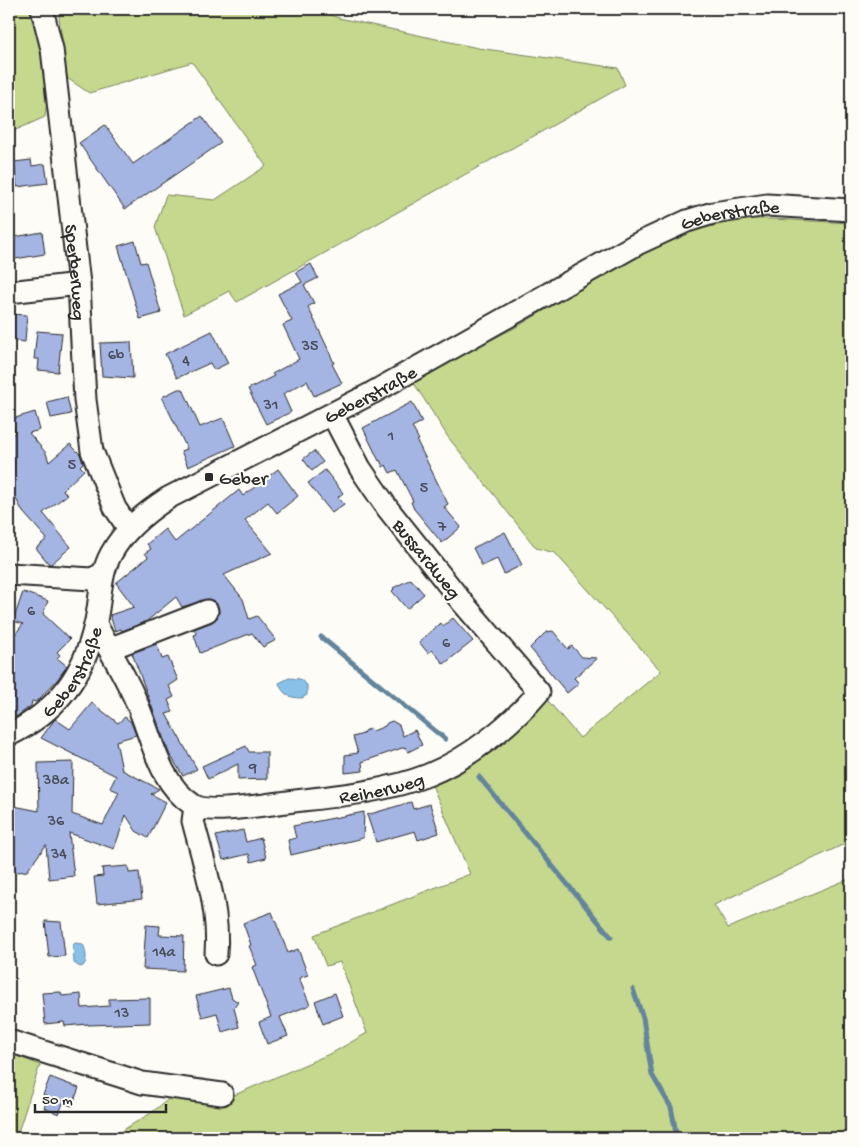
<svg xmlns="http://www.w3.org/2000/svg" width="860" height="1147" viewBox="0 0 860 1147" font-family="'Gochi Hand',sans-serif">
<style>
.green{fill:#c5d88d;stroke:#78825c}
.water{fill:#88c1e7;stroke:#63859c}
.lines{fill:none;stroke-linecap:round;stroke-linejoin:round}
.stream{stroke:#63859c;stroke-width:5}
.building{fill:#a4b4e3;stroke:#2b2b2b}
.minor-casing{stroke:#2b2b2b;stroke-width:25}
.minor{stroke:#fdfcf7;stroke-width:21}
.poi-dot{fill:#2b2b2b;stroke:#fdfcf7;stroke-width:2}
.labels{text-anchor:middle;stroke-width:4.5;stroke-linejoin:round;paint-order:stroke}
.number-label{font-size:16px;fill:#494d59}
.street-label{font-size:19px;fill:#2b2b2b;stroke:#fdfcf7}
.poi-label{font-size:19px;fill:#2b2b2b;stroke:#fdfcf7;text-anchor:start}
</style>
<rect width="100%" height="100%" fill="#fdfcf7"/>
<filter id="ink" filterUnits="userSpaceOnUse"><feTurbulence type="fractalNoise" baseFrequency=".02" numOctaves="2"/><feDisplacementMap in="SourceGraphic" scale="10" xChannelSelector="R" yChannelSelector="G"/><feConvolveMatrix kernelMatrix="1 2 1 2 8 2 1 2 1" color-interpolation-filters="sRGB"/></filter>
<g filter="url(#ink)">
<!-- green -->
<g class="green">
<path d="M9,9h23l16,42 1,34 -4,32 -36,16z"/>
<path d="M58,9h254l27,9 139,30 140,20 7,17 -388,217 -8,-11 -45,24 -29,-88 11,-32 49,5 51,-34 -74,-104 -103,31 -22,-15z"/>
<path d="M743,219h29l79,4v618l-137,64 14,23 123,-50v260h-741l41,-25 31,-25 27,18 125,-54 33,-19 -27,-71 -14,4 -12,-31 156,-61 -39,-91 108,-90 10,9 31,36 81,-67 -106,-118 -19,-5 -88,-111 -36,-57 108,-55 81,-49 70,-37 29,-10z"/>
<path d="M9,1053l31,12 -24,73h-7z"/>
</g>
<!-- water -->
<g class="water">
<path d="M289,678l11,1 7,6v10l-5,3c-12,0 -19,-3 -23,-15z"/>
<path d="M75,943l8,1c3,7 5,17 0,22l-3,1 -6,-4 -1,-18z"/>
</g>
<g class="lines">
<!-- stream -->
<g class="stream">
<path d="M321,637l124,102"/>
<path d="M479,777l132,160"/>
<path d="M633,989l10,29 9,57 19,32 6,31"/>
</g>
</g>
<!-- building -->
<g class="building">
<path d="M202,116l19,27 -96,66 -46,-66 26,-18 28,39z"/>
<path d="M31,160l1,6 13,-2 3,19 -31,4 -3,-25z"/>
<path d="M42,232l3,22 -36,6v-22z"/>
<path d="M135,241l6,22 5,-1 15,51 -21,6 -22,-73z"/>
<path d="M311,264l7,14 -14,7 10,18 -6,4 20,42 6,14 -2,1 10,19 -28,13 -7,-15 -24,13 8,18 -25,12 -18,-35 26,-13 -2,-2 27,-15 -16,-34 9,-4 -14,-27 24,-12 -6,-10z"/>
<path d="M9,314l18,1 -2,27 -16,-2z"/>
<path d="M37,331l25,2 -4,39 -20,-2 1,-11h-5z"/>
<path d="M212,331l16,32 -14,7 -4,-7 -33,15 -12,-24z"/>
<path d="M131,342l2,36 -31,-2 -2,-33z"/>
<path d="M178,389h5l17,38 23,-9 12,28 -47,21 -7,-16 6,-2 -25,-52z"/>
<path d="M67,397l4,17 -20,4 -4,-16z"/>
<path d="M412,402l10,20 -10,5 7,13 -2,1 31,63 -4,3 17,20 -19,16 -28,-34 -3,-7 2,-1 -16,-31 -7,3 -4,-8 -3,2 -3,-7 -1,1 -16,-33z"/>
<path d="M35,412l5,18 -11,3 17,20 3,9 21,-18 10,10 3,9 -3,3 4,4 -21,20 4,5 -24,18 28,34 -20,17h-2l-13,-16 11,-9 -24,-27 -8,-15 -6,5v-64l6,-6 -3,-13z"/>
<path d="M314,451l9,11 -11,9 -9,-12z"/>
<path d="M278,469l20,27 -21,17 -9,-11 -23,18 27,33 -48,22 19,24 6,20 8,-3 19,24 -13,7 -11,-14 -52,20 -6,-18 3,-1 -3,-5 18,-7 5,-4 2,-6 -1,-6 -3,-4 -7,-3 -26,8 -6,-10 -29,24 -25,10 -1,-2 -6,2 -5,-16 24,-8 -18,-24 32,-26 -3,-4 6,-4 -4,-5 18,-15 10,13 64,-52 4,6z"/>
<path d="M325,470l18,23 -5,4 6,7 -12,9 -24,-30z"/>
<path d="M505,532l17,33 -18,9 -7,-15 -15,7 -9,-18z"/>
<path d="M411,579l13,15 -17,15 -15,-18 2,-2 -1,-1z"/>
<path d="M23,592l25,9 -5,13 27,25 -13,13 3,3 -3,3 10,8 -10,14 -15,16 -6,6 -4,-1 -1,5 -15,11 -7,-8v-67l14,-18 -10,-3z"/>
<path d="M453,618l20,23 -29,23 -12,-14 -4,3 -9,-11 22,-19 2,3z"/>
<path d="M553,631l15,18 4,-3 10,11 15,1 -23,20 5,5 -12,10 -37,-45 16,-16z"/>
<path d="M157,644l5,15 6,-2 10,23 -9,6 5,11 -6,3 5,12 -7,2 31,55 -14,7 -14,-23 -37,-100z"/>
<path d="M92,703l26,20 7,-6 6,5 5,13 -20,6 6,29 37,19 -8,5 15,8 -18,36 -12,-7 -10,-16 -12,34 -45,-16 5,43 -25,3 -3,-34 -19,26 -18,2v-68l30,6 -1,-48 35,-1 -1,52 31,11 16,-33 -9,-4 6,-12 -75,-38 14,-19 15,10z"/>
<path d="M392,721l7,4 4,11 12,-6 7,15 -14,7 -3,-5 -43,15 1,9 -18,2v-18l13,-2 -5,-16 10,-3 1,-3 6,-2 3,2 12,-5 2,-3z"/>
<path d="M246,746l3,6h18v27l-29,1v-16l-30,15 -6,-13z"/>
<path d="M411,802l2,7 17,-5 9,29 -21,7 -3,-9 -39,11 -9,-27z"/>
<path d="M364,812l-1,26 -72,17 -3,-15 8,-2 -3,-12z"/>
<path d="M243,830l3,12 15,-4 5,20 -15,4 -2,-8 -26,6 -7,-24z"/>
<path d="M128,866l1,7 10,-1 3,27 -45,5 -3,-27 9,-1 -1,-8z"/>
<path d="M272,912l16,41 10,-4 10,26 -9,3 11,27 -30,12 8,19 -21,8 -8,-22 12,-5 -19,-50 5,-2 -8,-19 2,-1 -8,-22z"/>
<path d="M45,921l16,1 4,34 -16,1z"/>
<path d="M146,925l14,1 -1,9 25,1 -1,35 -40,-2z"/>
<path d="M229,988l3,10 6,4 -4,6 5,19 -17,5 -5,-19 -15,4 -6,-21z"/>
<path d="M61,992l1,4 19,-2 1,14 27,-2v-7l41,-1v25l-62,2v-1l-23,2 -1,-4 -19,2 -3,-31z"/>
<path d="M335,993l8,23 -20,8 -8,-23z"/>
<path d="M50,1077l29,11 -7,18 -9,-3 -4,11 -15,-6 4,-11 -5,-2z"/>
</g>
<g class="lines">
<defs>
<g id="minor">
<path id="s1" d="M42,9l10,40 27,235 6,116 7,51 23,57 14,21"/>
<path d="M9,292l70,-8"/>
<path d="M9,575v-1l83,5 10,-5"/>
<path id="s2" d="M96,624c13,26 29,51 40,77 16,36 22,81 57,104 13,9 63,1 79,-1 50,-7 108,-10 156,-29 40,-16 83,-50 111,-83l-77,-90 -74,-93 -28,-41 -28,-54"/>
<path d="M109,649l98,-38"/>
<path id="s3" d="M9,735c47,-23 75,-59 86,-110 6,-24 4,-49 16,-71 13,-24 34,-41 57,-56l204,-105 265,-149 50,-23 26,-8 54,-8 84,5"/>
<path d="M195,807l-2,14c11,43 27,88 23,133"/>
<path d="M9,1041l133,42 80,11"/>
</g>
</defs>
<!-- minor casing -->
<use href="#minor" class="minor-casing"/>
<!-- minor -->
<use href="#minor" class="minor"/>
</g>
</g>
<!-- markers -->
<rect class="poi-dot" x="204" y="472" width="10" height="10" rx="2.5"/>
<g class="labels">
<!-- number labels -->
<g class="number-label">
<text x="310" y="350">35</text>
<text x="116" y="359">6b</text>
<text x="186" y="365">4</text>
<text x="271" y="409">31</text>
<text x="391" y="440">1</text>
<text x="72" y="469">5</text>
<text x="424" y="492">5</text>
<text x="442" y="531">7</text>
<text x="31" y="615">6</text>
<text x="446" y="647">6</text>
<text x="253" y="772">9</text>
<text x="56" y="784">38a</text>
<text x="56" y="825">36</text>
<text x="59" y="858">34</text>
<text x="164" y="956">14a</text>
<text x="122" y="1017">13</text>
</g>
<!-- street labels -->
<g class="street-label">
<text dy="7" stroke="none"><textPath href="#s3" startOffset="931">Geberstraße</textPath></text>
<text dy="7" stroke="none"><textPath href="#s1" startOffset="266">Sperberweg</textPath></text>
<text dy="7" stroke="none"><textPath href="#s3" startOffset="526">Geberstraße</textPath></text>
<text transform="translate(428 558) rotate(51)" y="7">Bussardweg</text>
<text dy="7" stroke="none"><textPath href="#s3" startOffset="92">Geberstraße</textPath></text>
<text dy="7" stroke="none"><textPath href="#s2" startOffset="398">Reiherweg</textPath></text>
</g>
<!-- poi labels -->
<g class="poi-label">
<text x="219" y="484">Geber</text>
</g>
</g>
<!-- margin -->
<rect width="860" height="1147" fill="none" stroke="#fdfcf7" stroke-width="30"/>
<rect x="15" y="15" width="830" height="1117" fill="none" stroke="#2b2b2b" stroke-width="2" filter="url(#ink)"/>
<!-- scale -->
<path d="M35 1104v8h131v-8" fill="none" stroke="#2b2b2b" stroke-width="2.5"/>
<text x="42" y="1104" font-size="15" fill="#2b2b2b" stroke="#fdfcf7" stroke-width="4" paint-order="stroke">50 m</text>
</svg>
